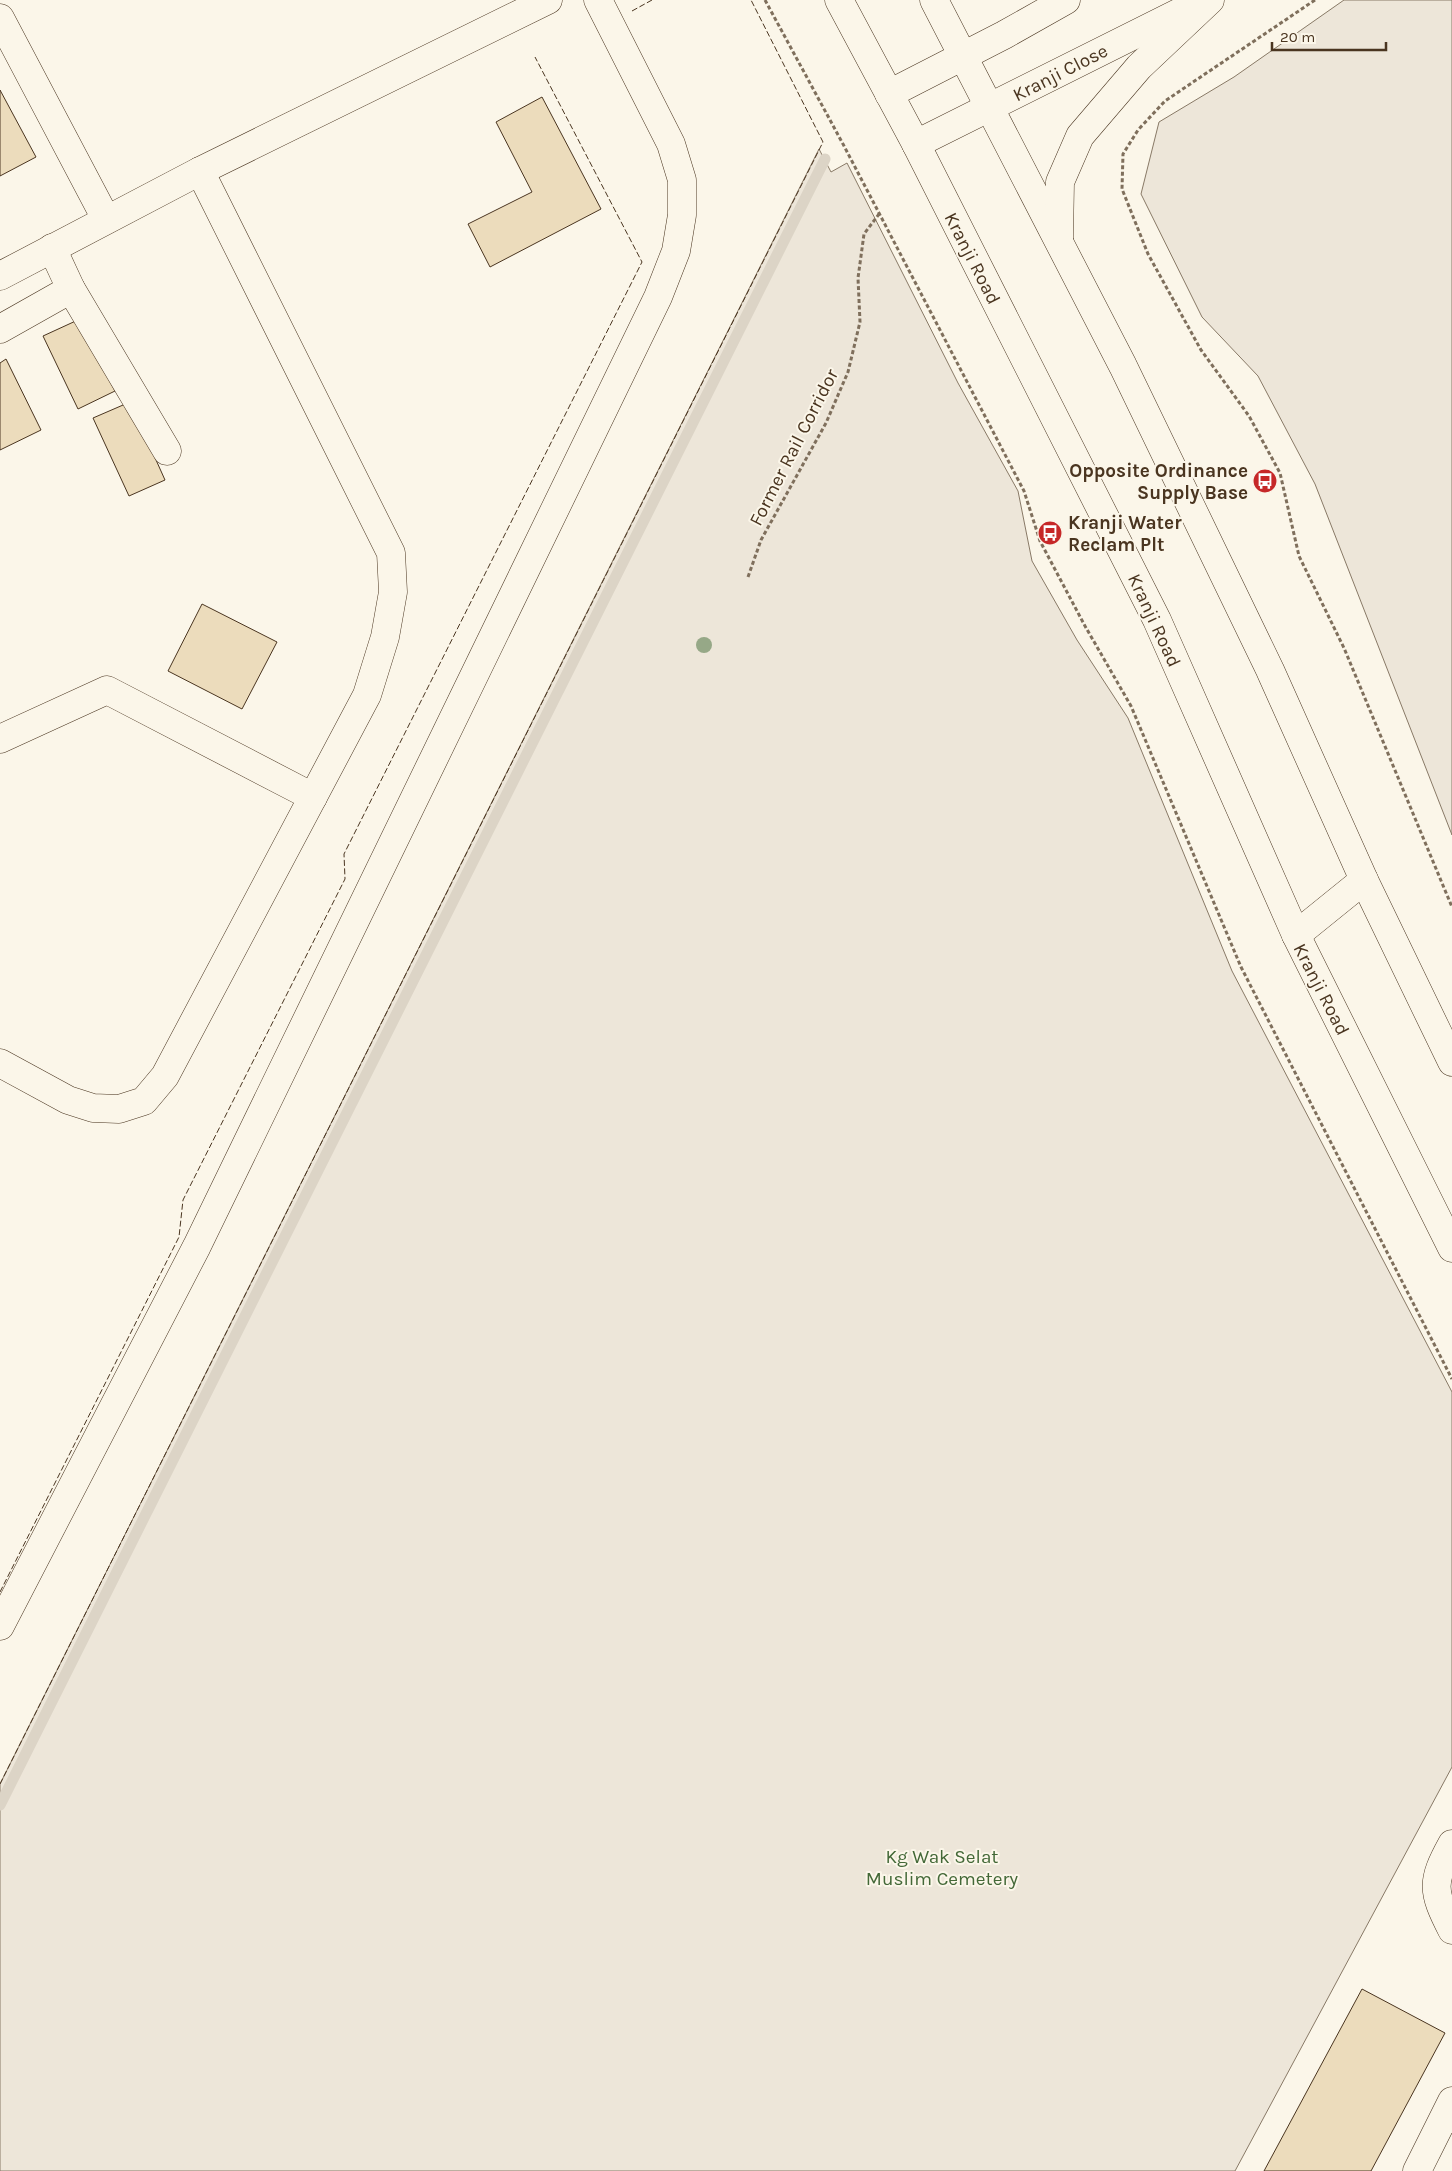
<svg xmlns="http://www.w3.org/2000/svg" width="1452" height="2171" viewBox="0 0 1452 2171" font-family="Karla,sans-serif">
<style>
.green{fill:#ede6d9;stroke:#887966}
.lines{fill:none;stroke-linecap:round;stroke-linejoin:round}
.stream{stroke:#dcd4c6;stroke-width:11}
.building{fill:#ecdcbc;stroke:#4a3520}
.minor-casing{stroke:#4a3520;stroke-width:29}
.major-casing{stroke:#4a3520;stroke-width:29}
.path{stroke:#7f6f5c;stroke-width:3;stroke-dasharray:4 2.5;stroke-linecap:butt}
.minor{stroke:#fbf6e9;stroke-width:28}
.major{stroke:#fbf6e9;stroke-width:28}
.fence{stroke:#4a3520;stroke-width:1;stroke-dasharray:6 2.5;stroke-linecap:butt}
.tree{fill:#96a887}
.labels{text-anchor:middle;stroke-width:4;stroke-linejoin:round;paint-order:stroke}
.street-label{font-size:19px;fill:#4a3520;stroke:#fbf6e9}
.poi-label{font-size:19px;font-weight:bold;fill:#4a3520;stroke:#fbf6e9;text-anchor:end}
.park-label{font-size:19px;fill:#436837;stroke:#fbf6e9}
</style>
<rect width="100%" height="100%" fill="#fbf6e9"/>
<!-- green -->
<g class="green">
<path d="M1344,0h108v835l-137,-351 -57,-108 -56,-59 -61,-123 18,-72 75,-45z"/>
<path d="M819,149l12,23 16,-9 111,220 60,108 14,70 45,79 51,78 104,253 220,421v375l-217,404h-1235v-387z"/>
</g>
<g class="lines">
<!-- stream -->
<path class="stream" d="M0,1805l825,-1646"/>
</g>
<!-- building -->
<g class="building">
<path d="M0,90l36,67 -36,19z"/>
<path d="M542,97l59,112 -111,58 -22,-43 64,-32 -36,-70z"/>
<path d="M80,319l35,72 -37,18 -35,-73z"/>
<path d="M6,359l35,71 -41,20v-87z"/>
<path d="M130,402l35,78 -36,16 -36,-78z"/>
<path d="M202,604l75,38 -35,67 -74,-38z"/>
<path d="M1362,1989l83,44 -74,138h-107z"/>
</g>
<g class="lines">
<defs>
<g id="minor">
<path d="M0,18l106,201"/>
<path d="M889,94l115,-59 62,-35"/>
<path d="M916,144l288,-144"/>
<path d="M52,248l19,41 96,162"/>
<path d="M0,276l200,-105 348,-171"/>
<path d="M0,329l71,-40"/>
<path d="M0,739l107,-49 206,107"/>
<path d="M0,1063l68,37 25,8 26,1 25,-8 21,-25 202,-381 18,-58 8,-45 -2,-39 -191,-382"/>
<path d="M0,1626l197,-380 461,-949 18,-46 6,-36v-35l-11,-36 -73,-144"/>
<path d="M1452,1844c-21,38 -20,47 0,86"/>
<path d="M1417,2171l35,-70"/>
</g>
<g id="major">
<path d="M839,0l77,144 241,476 139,315 156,313"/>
<path d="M934,0l189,366 147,304 94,210 88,182"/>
<path d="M1059,239l1,-57 20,-46 59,-69 71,-67"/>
<path d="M1296,935l68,-55"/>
</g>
</defs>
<!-- minor casing -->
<use href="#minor" class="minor-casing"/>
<!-- major casing -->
<use href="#major" class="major-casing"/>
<!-- path -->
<g class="path">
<path d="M765,0l78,144 181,347 16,50 45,85 46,80 110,261 211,412"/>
<path d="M1315,0l-150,101 -27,29 -15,24 -1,35 26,65 53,96 48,66 31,57 19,83 45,92 108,259"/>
<path d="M748,577l13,-37 65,-117 22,-51 12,-50 -2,-44 6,-44 15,-20"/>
</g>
<!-- minor -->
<use href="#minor" class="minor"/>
<!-- major -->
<use href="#major" class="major"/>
<!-- fence -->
<g class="fence">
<path d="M632,11l20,-11"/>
<path d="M0,1592l179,-355 4,-37 162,-321 -1,-25 298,-592 -107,-205"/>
<path d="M0,1784l823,-1642 -72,-142"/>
</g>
</g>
<!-- trees -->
<circle class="tree" cx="704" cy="645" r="8"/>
<!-- icons -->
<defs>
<symbol id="bus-disc" viewBox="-11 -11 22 22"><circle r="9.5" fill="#c62828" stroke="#fbf6e9"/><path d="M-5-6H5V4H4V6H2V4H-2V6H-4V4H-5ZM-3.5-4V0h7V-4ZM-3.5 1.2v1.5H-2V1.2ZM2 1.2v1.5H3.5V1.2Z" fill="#fff"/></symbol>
</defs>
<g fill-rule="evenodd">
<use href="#bus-disc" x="1251" y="467" width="28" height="28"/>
<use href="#bus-disc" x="1036" y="519" width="28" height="28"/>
</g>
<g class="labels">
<!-- street labels -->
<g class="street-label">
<text transform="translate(1060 72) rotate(-27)" y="7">Kranji Close</text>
<text transform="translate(973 258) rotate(63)" y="7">Kranji Road</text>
<text transform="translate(793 447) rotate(-63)" y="7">Former Rail Corridor</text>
<text transform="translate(1155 620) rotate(65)" y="7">Kranji Road</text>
<text transform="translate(1322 989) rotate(63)" y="7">Kranji Road</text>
</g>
<!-- poi labels -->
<g class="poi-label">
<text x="1248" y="477">Opposite Ordinance<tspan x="1248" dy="22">Supply Base</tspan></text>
<text x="1068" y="529" text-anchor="start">Kranji Water<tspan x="1068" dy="22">Reclam Plt</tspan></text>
</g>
<!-- park labels -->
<g class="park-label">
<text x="942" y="1863">Kg Wak Selat<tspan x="942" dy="22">Muslim Cemetery</tspan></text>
</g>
</g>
<!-- scale -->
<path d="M1272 42v8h114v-8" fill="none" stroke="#4a3520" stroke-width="2.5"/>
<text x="1280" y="42" font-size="15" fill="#4a3520" stroke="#fbf6e9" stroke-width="4" paint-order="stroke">20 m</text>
</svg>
